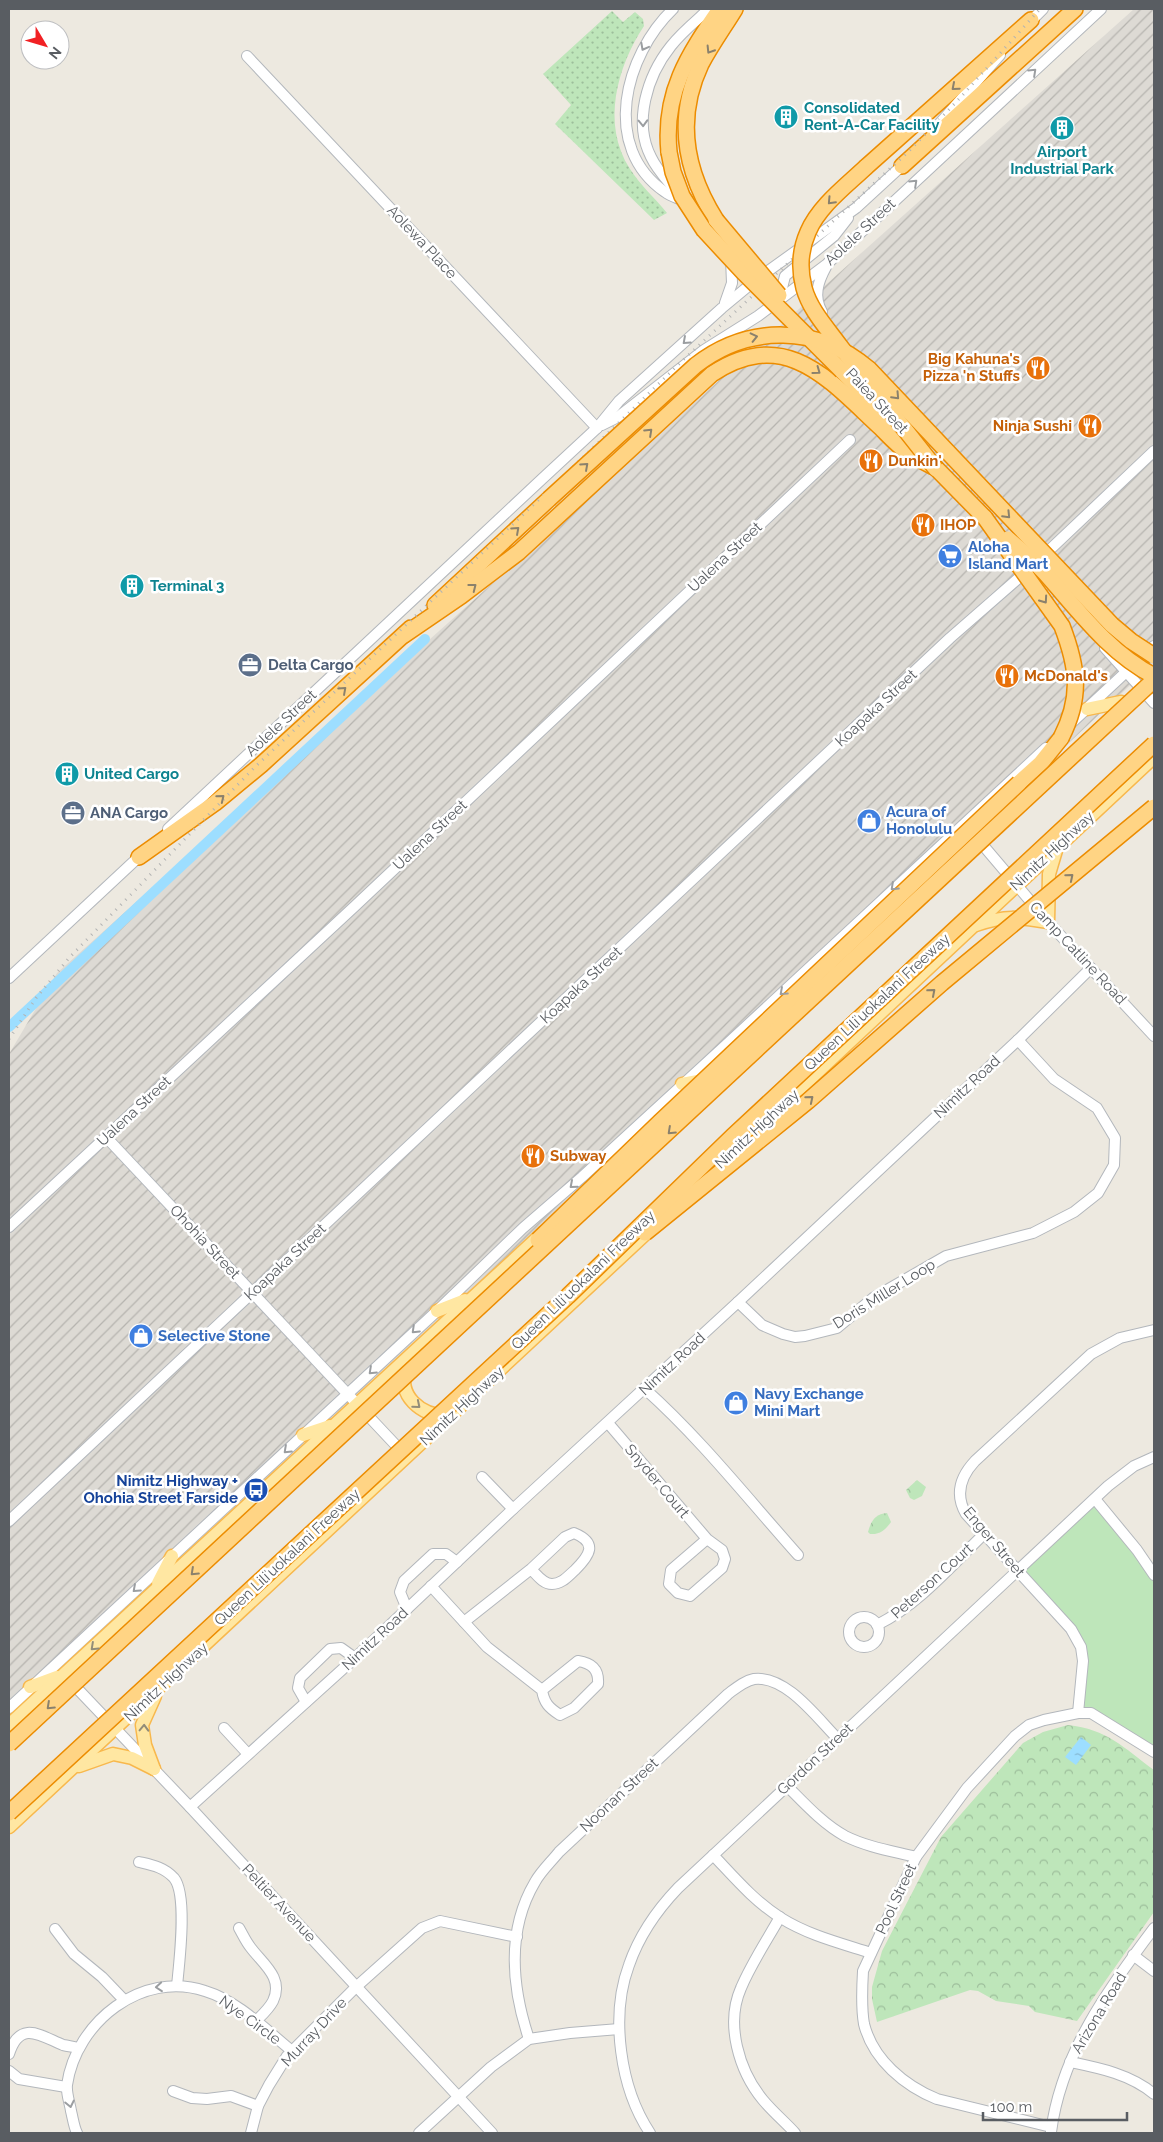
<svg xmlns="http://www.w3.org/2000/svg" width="1163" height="2142" viewBox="0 0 1163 2142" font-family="Raleway,sans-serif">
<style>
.industrial{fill:url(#industrial-furrows)}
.grass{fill:#bee6ba}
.park{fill:url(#park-crowns)}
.garden{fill:url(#garden-dots)}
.water{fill:url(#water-ripples)}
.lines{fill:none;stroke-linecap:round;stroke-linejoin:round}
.canal{stroke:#9ddeff;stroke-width:10}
.minor-casing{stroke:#b3b7bc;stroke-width:12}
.major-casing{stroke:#f8b84d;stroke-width:15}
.highway-casing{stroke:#ec8c00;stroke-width:18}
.minor{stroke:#fff;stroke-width:10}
.major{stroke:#ffe7a2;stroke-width:12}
.highway{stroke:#ffd484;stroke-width:15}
.rail{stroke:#b2b3b3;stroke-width:3;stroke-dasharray:1 6;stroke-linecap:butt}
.highway-bridge-casing{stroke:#ec8c00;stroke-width:18;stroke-linecap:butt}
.highway-bridge{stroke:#ffd484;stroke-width:15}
.oneway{stroke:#9b9ea1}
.oneway2{stroke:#8b816c}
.oneway3{stroke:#938d78}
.labels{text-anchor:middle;stroke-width:5;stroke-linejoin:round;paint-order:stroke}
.culture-label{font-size:15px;font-weight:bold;fill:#0d838f;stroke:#fff;text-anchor:start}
.street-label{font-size:15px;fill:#595d62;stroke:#fff}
.food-label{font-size:15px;font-weight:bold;fill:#c56008;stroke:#fff;text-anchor:start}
.shop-label{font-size:15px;font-weight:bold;fill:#366cbe;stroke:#fff;text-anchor:start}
.service-label{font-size:15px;font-weight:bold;fill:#4e5e75;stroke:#fff;text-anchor:start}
.transit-label{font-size:15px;font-weight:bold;fill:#164399;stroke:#fff;text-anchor:end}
</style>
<defs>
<pattern id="industrial-furrows" width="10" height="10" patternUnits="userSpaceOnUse" patternTransform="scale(1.25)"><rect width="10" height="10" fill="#dddad4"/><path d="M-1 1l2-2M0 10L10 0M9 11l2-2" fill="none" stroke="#b6b4af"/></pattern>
<pattern id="park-crowns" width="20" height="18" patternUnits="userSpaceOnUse" patternTransform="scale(1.25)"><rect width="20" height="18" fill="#bee6ba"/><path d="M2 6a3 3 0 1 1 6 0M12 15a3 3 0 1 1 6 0" fill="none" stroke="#9dbe9b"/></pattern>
<pattern id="garden-dots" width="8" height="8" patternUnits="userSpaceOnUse" patternTransform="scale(1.25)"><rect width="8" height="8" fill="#bee6ba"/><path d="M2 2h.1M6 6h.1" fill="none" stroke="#9dbe9b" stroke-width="1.8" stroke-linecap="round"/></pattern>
<pattern id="water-ripples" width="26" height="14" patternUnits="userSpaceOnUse" patternTransform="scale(1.25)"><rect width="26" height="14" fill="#9ddeff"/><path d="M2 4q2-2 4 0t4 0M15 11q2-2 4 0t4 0" fill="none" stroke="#83b7d2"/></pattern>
</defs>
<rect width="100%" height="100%" fill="#ede9e0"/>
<!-- industrial -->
<path class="industrial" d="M1134,9h20v654l-97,91 -1048,958v-658l48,-81z"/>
<!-- grass -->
<path class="grass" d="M1095,1499l59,76v177l-44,-29 -32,-10 3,-66 -64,-77z"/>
<!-- park -->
<g class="park">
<path d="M917,1480l9,7 -4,9 -8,4 -4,-2 -4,-8z"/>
<path d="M887,1513l4,9c-5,7 -11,13 -21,12l-2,-2c3,-11 7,-18 19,-19z"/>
<path d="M1068,1725c39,4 56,23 86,45v142l-77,109 -42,-9 -6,-6 -33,-5 -18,-10 -8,-1 -93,32 -5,-23v-12l10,-36 59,-114 82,-94 20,-11z"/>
</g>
<!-- garden -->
<path class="garden" d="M612,11l11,11 12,-10 8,7 1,7c-27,41 -43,98 -14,143 10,16 25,29 37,44l-13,7 -99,-96 16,-19 -28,-31z"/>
<!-- water -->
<path class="water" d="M1081,1737l10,8 -15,20 -11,-8z"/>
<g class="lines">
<!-- canal -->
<path class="canal" d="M9,1027l416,-388"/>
<defs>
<g id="minor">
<path d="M673,9c-48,46 -73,138 -8,183 6,5 14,6 21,10"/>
<path d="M1028,24l15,-15"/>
<path d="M247,56l350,372"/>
<path d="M940,123l60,-68"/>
<path d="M676,191c-9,-11 -19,-21 -25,-34 -18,-35 -4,-81 20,-111 11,-14 25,-25 38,-37"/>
<path d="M779,300l6,-24 49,-40 14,-18"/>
<path d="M725,303l7,-20 -1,-24"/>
<path d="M822,312c-9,-16 -4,-30 4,-45"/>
<path d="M602,425l16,-8 86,-67 54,-34 69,-52 274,-255"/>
<path d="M1041,558l113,-107"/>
<path d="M1105,648l49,55"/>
<path d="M1067,727l87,-81"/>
<path d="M168,829l374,-350 55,-51 22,-27 103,-93 35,-29 99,-71 50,-46"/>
<path d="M976,837l72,85 106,114"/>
<path d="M9,978l134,-125"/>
<path d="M106,1137l299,318"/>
<path d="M9,1227l346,-321 495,-466"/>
<path d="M738,1302l24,23 21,9 12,3 10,-1 32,-8 36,-30 73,-42 87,-23 41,-21 24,-19 16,-28 1,-27 -18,-30 -43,-29 -36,-39"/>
<path d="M645,1389c56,50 103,110 153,166"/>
<path d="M608,1423l99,116 15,11 3,9 -3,9 -32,28 -12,-3 -9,-9 2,-14 36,-31"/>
<path d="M482,1477l31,32"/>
<path d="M1095,1499l42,51 17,25"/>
<path d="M9,1521l941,-883 78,-68"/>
<path d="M431,1586l56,61 55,43 36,-29c14,2 21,9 20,23l-24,24 -14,7c-11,-7 -16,-12 -18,-25"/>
<path d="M407,1609l-7,-17 4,-11 29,-27h13l11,8"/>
<circle cx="864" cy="1632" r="15"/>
<path d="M464,1622l67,-53 34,-32 9,-4c24,10 16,22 1,37 -7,6 -13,14 -23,14 -9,0 -15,-9 -21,-15"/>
<path d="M877,1625c42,-21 74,-59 107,-91"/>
<path d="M70,1681l120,126 302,326"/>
<path d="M306,1702l-8,-14 2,-10 30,-29 11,-1 14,10"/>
<path d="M9,1708l428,-397 86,-83 59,-51 144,-132 320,-297"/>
<path d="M1078,1713l5,-52 -2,-14 -10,-18 -105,-115c-11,-19 -6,-37 9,-53l116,-107 29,-16 34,-8"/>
<path d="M224,1728l24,26"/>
<path d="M787,1786c17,17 36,38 58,50 22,11 47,15 71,21"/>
<path d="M190,1807l165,-149 158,-149 225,-207 280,-262 73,-72"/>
<path d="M713,1855c21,22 41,46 68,63 27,17 59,25 90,35"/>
<path d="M139,1862c13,3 25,5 35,16 14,17 5,86 3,108"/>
<path d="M780,1917c-13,23 -29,47 -39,71 -16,36 -2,83 22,112 10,12 22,22 32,33"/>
<path d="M239,1928c4,7 7,14 12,20 12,16 33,30 22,53 -4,8 -12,15 -18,21"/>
<path d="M55,1929l19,25 28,23 22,23"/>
<path d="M1133,1955l21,16"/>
<path d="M529,2039c-17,-51 -23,-108 6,-157 6,-11 16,-20 24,-30l169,-158c8,-6 16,-13 26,-15 32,-4 63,39 83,59"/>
<path d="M9,2054c11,-35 32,-18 54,-9 5,1 11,2 16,3"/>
<path d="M1070,2062c29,6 60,12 84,32"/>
<path d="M9,2071l10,8 47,8"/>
<path d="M173,2091l19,7 15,1 24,-3 27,10"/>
<path d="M1051,2127l-114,-28c-32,-13 -64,-39 -73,-75 -3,-17 -2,-36 -1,-53l53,-114 51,-69 48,-52 14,-11 15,-5 34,-7h13l63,39"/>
<path d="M1051,2132c10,-78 57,-143 103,-204"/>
<path d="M77,2133c-3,-6 -4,-14 -6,-22 -1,-7 -5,-18 -4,-26 9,-63 75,-115 138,-94 33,10 61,39 87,60"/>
<path d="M251,2133l7,-27 11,-21 18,-29 69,-69 66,-59 18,-7 77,16"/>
<path d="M419,2133l72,-66 38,-28 41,-6 49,-4"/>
<path d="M650,2133c-30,-45 -40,-117 -21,-168 10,-29 28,-55 49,-77l430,-402 26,-20 20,-9"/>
</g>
<g id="major">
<path d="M1087,709l34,-7"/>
<path d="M976,925c30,-10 42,-8 72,-3l1,-48 8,-27"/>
<path d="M682,1084l26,-5"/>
<path d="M716,1167l438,-410"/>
<path d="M437,1311l28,-11"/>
<path d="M406,1369c-9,27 15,46 40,47"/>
<path d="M303,1435l27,-9"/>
<path d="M158,1583l14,-27"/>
<path d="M30,1687l27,-10"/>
<path d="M9,1725l535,-493"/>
<path d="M79,1766l34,-12 19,4 22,11"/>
<path d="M154,1769l-9,-24 -3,-20 13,-29"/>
<path d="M9,1827l644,-600"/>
</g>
<g id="highway">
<path d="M669,152c-6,-59 19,-97 51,-143"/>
<path d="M902,166l173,-157"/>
<path d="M866,167l165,-147"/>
<path d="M716,220c-31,-49 -41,-101 -15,-156 10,-19 23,-37 34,-55"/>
<path d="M842,371l52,53"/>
<path d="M930,462l55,56"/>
<path d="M435,605l114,-106"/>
<path d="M404,635l57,-39 58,-44 193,-178c74,-49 118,7 169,54 8,8 16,17 25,23 9,7 20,12 30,17"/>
<path d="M1019,783l22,-20 20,-25"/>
<path d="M139,857l76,-54 46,-38 150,-137"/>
</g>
</defs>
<!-- minor casing -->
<use href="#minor" class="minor-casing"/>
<!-- major casing -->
<use href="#major" class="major-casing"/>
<!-- highway casing -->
<use href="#highway" class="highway-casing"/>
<!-- minor -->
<use href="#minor" class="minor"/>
<!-- major -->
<use href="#major" class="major"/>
<!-- highway -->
<use href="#highway" class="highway"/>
<!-- rail -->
<path class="rail" d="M9,1039l27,-41 33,-40 187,-192 309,-291 117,-114 227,-210 50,-52 81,-90"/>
<defs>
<g id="highway-bridge">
<path d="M669,152l4,20 9,24 22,34 39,42 99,99"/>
<path d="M866,167c-20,19 -47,39 -58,65 -8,18 -9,37 -4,56 6,22 23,40 36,58 31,41 64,82 96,123"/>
<path d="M716,220l63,75"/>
<path d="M549,499l147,-134c53,-41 122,-40 173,4l243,256 19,16 23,15"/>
<path d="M985,518l77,108c16,42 20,71 -1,112"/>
<path d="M1008,539c13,11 26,22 37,34 33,37 64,80 109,103"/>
<path d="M645,1233l163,-132 134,-118 212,-176"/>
<path d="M538,1240l122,-118 359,-339"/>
<path d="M9,1744l1145,-1064"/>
<path d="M9,1813l559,-517 165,-160 421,-392"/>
</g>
</defs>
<!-- highway-bridge casing -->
<use href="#highway-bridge" class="highway-bridge-casing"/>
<!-- highway-bridge -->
<use href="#highway-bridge" class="highway-bridge"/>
</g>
<!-- one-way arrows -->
<defs><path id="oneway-chevron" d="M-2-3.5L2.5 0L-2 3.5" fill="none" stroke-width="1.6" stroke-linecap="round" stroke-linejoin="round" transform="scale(1.25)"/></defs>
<g class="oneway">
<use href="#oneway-chevron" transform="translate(644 47) rotate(118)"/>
<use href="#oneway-chevron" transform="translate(1033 72) rotate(-43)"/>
<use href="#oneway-chevron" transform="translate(643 123) rotate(88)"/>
<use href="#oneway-chevron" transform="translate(914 183) rotate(-43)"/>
<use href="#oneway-chevron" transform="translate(686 341) rotate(138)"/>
<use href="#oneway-chevron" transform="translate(894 887) rotate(137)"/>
<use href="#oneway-chevron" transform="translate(783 992) rotate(138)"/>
<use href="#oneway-chevron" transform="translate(573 1185) rotate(139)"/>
<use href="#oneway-chevron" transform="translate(415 1330) rotate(136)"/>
<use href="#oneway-chevron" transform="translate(372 1371) rotate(137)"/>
<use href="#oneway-chevron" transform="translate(287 1450) rotate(137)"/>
<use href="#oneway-chevron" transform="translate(136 1589) rotate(138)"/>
<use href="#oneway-chevron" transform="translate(159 1987) rotate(175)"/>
<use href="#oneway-chevron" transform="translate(70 2104) rotate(78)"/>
</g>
<g class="oneway2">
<use href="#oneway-chevron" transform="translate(710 50) rotate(122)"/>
<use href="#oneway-chevron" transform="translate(955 87) rotate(139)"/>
<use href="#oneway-chevron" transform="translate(831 201) rotate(133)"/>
<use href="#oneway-chevron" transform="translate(754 337) rotate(-13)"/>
<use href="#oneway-chevron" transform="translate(817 371) rotate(36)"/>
<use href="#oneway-chevron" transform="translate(896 396) rotate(47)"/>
<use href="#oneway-chevron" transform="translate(649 432) rotate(-43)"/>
<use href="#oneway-chevron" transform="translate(585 466) rotate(-42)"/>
<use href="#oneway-chevron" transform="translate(1007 515) rotate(46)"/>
<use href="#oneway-chevron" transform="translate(516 530) rotate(-42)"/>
<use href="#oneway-chevron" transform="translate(473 587) rotate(-38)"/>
<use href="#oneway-chevron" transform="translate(1044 600) rotate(55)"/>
<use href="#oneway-chevron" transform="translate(343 690) rotate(-42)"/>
<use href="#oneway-chevron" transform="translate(221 798) rotate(-39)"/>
<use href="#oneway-chevron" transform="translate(1070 877) rotate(-40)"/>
<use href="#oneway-chevron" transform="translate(932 992) rotate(-41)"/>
<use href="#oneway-chevron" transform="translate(810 1099) rotate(-40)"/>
<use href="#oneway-chevron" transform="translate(671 1131) rotate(137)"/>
<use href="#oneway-chevron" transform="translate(194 1572) rotate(137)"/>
<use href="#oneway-chevron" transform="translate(50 1706) rotate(137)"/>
</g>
<g class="oneway3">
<use href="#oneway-chevron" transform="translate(417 1405) rotate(40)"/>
<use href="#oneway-chevron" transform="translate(94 1647) rotate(137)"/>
<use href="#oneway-chevron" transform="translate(144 1728) rotate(-88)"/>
</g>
<!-- icons -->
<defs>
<symbol id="building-disc" viewBox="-11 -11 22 22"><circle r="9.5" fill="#0f9aa8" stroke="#fff"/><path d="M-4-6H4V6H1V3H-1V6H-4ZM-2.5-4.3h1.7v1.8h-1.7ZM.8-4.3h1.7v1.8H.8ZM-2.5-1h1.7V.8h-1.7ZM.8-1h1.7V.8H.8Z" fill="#fff"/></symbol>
<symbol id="restaurant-disc" viewBox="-11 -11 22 22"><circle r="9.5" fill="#e8710a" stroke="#fff"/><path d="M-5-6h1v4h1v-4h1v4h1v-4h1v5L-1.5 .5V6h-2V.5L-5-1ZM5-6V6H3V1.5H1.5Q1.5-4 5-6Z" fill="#fff"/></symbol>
<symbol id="supermarket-disc" viewBox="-11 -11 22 22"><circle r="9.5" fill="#3f7fe0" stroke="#fff"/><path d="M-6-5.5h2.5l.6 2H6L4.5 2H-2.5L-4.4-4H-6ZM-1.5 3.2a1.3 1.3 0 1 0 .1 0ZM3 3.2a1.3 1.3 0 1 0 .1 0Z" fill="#fff"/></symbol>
<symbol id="office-disc" viewBox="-11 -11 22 22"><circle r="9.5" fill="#5c6f8a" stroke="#fff"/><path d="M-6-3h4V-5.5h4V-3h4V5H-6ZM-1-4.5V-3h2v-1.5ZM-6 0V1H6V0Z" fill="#fff"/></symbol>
<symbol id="shop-disc" viewBox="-11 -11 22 22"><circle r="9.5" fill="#3f7fe0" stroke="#fff"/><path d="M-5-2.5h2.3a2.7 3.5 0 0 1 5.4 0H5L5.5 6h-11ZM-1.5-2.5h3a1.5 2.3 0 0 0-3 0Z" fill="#fff"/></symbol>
<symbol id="bus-disc" viewBox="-11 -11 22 22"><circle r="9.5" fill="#1a4fb4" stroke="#fff"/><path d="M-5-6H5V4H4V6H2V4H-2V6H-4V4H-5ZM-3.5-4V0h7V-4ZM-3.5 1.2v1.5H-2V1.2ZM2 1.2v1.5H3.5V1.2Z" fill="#fff"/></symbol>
</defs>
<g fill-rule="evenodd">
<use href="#building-disc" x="772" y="103" width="28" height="28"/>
<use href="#building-disc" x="1048" y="114" width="28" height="28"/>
<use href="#restaurant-disc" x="1024" y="354" width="28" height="28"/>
<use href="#restaurant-disc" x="1076" y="412" width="28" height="28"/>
<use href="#restaurant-disc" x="857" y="447" width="28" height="28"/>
<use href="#restaurant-disc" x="909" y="511" width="28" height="28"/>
<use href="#supermarket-disc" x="936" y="542" width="28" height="28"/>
<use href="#building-disc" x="118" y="572" width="28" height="28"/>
<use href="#office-disc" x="236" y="651" width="28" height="28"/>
<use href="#restaurant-disc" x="993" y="662" width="28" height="28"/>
<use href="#building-disc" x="53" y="760" width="28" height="28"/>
<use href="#office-disc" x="59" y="799" width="28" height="28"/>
<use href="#shop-disc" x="855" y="807" width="28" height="28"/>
<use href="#restaurant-disc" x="519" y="1142" width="28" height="28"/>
<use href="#shop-disc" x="127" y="1322" width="28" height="28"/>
<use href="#shop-disc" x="722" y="1389" width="28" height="28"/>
<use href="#bus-disc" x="242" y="1476" width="28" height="28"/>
</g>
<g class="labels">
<!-- culture labels -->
<g class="culture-label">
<text x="804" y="113">Consolidated<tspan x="804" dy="17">Rent-A-Car Facility</tspan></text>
<text x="1062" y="157" text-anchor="middle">Airport<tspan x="1062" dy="17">Industrial Park</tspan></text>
<text x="150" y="591">Terminal 3</text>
<text x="84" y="779">United Cargo</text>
</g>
<!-- street labels -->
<g class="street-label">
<text transform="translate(860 232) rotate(-43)" y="5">Aolele Street</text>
<text transform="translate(422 242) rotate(47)" y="5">Aolewa Place</text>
<text transform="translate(877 401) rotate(47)" y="5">Paiea Street</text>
<text transform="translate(725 557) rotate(-43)" y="5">Ualena Street</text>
<text transform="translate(876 708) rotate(-43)" y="5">Koapaka Street</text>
<text transform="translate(281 723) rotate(-43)" y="5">Aolele Street</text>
<text transform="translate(430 835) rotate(-43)" y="5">Ualena Street</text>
<text transform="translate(1052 851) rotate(-43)" y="5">Nimitz Highway</text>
<text transform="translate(1078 953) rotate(47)" y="5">Camp Catline Road</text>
<text transform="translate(581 985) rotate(-43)" y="5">Koapaka Street</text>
<text transform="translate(877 1002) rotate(-43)" y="5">Queen Liliʻuokalani Freeway</text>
<text transform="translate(967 1087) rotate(-43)" y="5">Nimitz Road</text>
<text transform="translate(134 1111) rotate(-43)" y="5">Ualena Street</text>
<text transform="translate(757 1129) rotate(-43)" y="5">Nimitz Highway</text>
<text transform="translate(205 1242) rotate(47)" y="5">Ohohia Street</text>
<text transform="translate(285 1262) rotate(-43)" y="5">Koapaka Street</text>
<text transform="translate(583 1280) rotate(-44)" y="5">Queen Liliʻuokalani Freeway</text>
<text transform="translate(884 1294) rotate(-32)" y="5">Doris Miller Loop</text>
<text transform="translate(672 1364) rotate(-43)" y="5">Nimitz Road</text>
<text transform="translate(462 1406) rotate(-43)" y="5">Nimitz Highway</text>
<text transform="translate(657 1481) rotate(50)" y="5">Snyder Court</text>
<text transform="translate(994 1542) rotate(50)" y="5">Enger Street</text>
<text transform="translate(287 1557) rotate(-43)" y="5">Queen Liliʻuokalani Freeway</text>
<text transform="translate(932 1581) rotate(-42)" y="5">Peterson Court</text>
<text transform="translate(375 1639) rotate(-43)" y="5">Nimitz Road</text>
<text transform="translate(166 1682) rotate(-43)" y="5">Nimitz Highway</text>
<text transform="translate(815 1759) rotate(-43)" y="5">Gordon Street</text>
<text transform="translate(619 1795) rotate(-43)" y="5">Noonan Street</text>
<text transform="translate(896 1899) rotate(-65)" y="5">Pool Street</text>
<text transform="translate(279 1903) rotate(47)" y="5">Peltier Avenue</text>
<text transform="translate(1099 2013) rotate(-59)" y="5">Arizona Road</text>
<text transform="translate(250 2020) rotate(36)" y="5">Nye Circle</text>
<text transform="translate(314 2032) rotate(-47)" y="5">Murray Drive</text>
</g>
<!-- food labels -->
<g class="food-label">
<text x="1020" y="364" text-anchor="end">Big Kahuna's<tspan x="1020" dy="17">Pizza 'n Stuffs</tspan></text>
<text x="1072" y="431" text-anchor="end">Ninja Sushi</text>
<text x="888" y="466">Dunkin'</text>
<text x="940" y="530">IHOP</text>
<text x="1024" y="681">McDonald's</text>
<text x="550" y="1161">Subway</text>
</g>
<!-- shop labels -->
<g class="shop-label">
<text x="968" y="552">Aloha<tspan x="968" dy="17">Island Mart</tspan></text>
<text x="886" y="817">Acura of<tspan x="886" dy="17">Honolulu</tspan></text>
<text x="158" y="1341">Selective Stone</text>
<text x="754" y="1399">Navy Exchange<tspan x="754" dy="17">Mini Mart</tspan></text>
</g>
<!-- service labels -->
<g class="service-label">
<text x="268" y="670">Delta Cargo</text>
<text x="90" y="818">ANA Cargo</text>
</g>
<!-- transit labels -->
<g class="transit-label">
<text x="238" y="1486">Nimitz Highway +<tspan x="238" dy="17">Ohohia Street Farside</tspan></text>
</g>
</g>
<!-- border -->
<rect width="1163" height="2142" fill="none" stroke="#595d62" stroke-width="20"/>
<!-- north arrow -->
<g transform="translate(45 45) rotate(128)"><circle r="24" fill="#ffffff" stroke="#bdbec0"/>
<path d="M0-4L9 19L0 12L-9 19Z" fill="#f12124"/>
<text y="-8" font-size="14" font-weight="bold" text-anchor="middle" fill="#595d62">N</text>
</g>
<!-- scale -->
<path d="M983 2112v8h144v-8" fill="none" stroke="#595d62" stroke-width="2.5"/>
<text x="990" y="2112" font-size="15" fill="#595d62" stroke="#ffffff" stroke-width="4" paint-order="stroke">100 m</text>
</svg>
